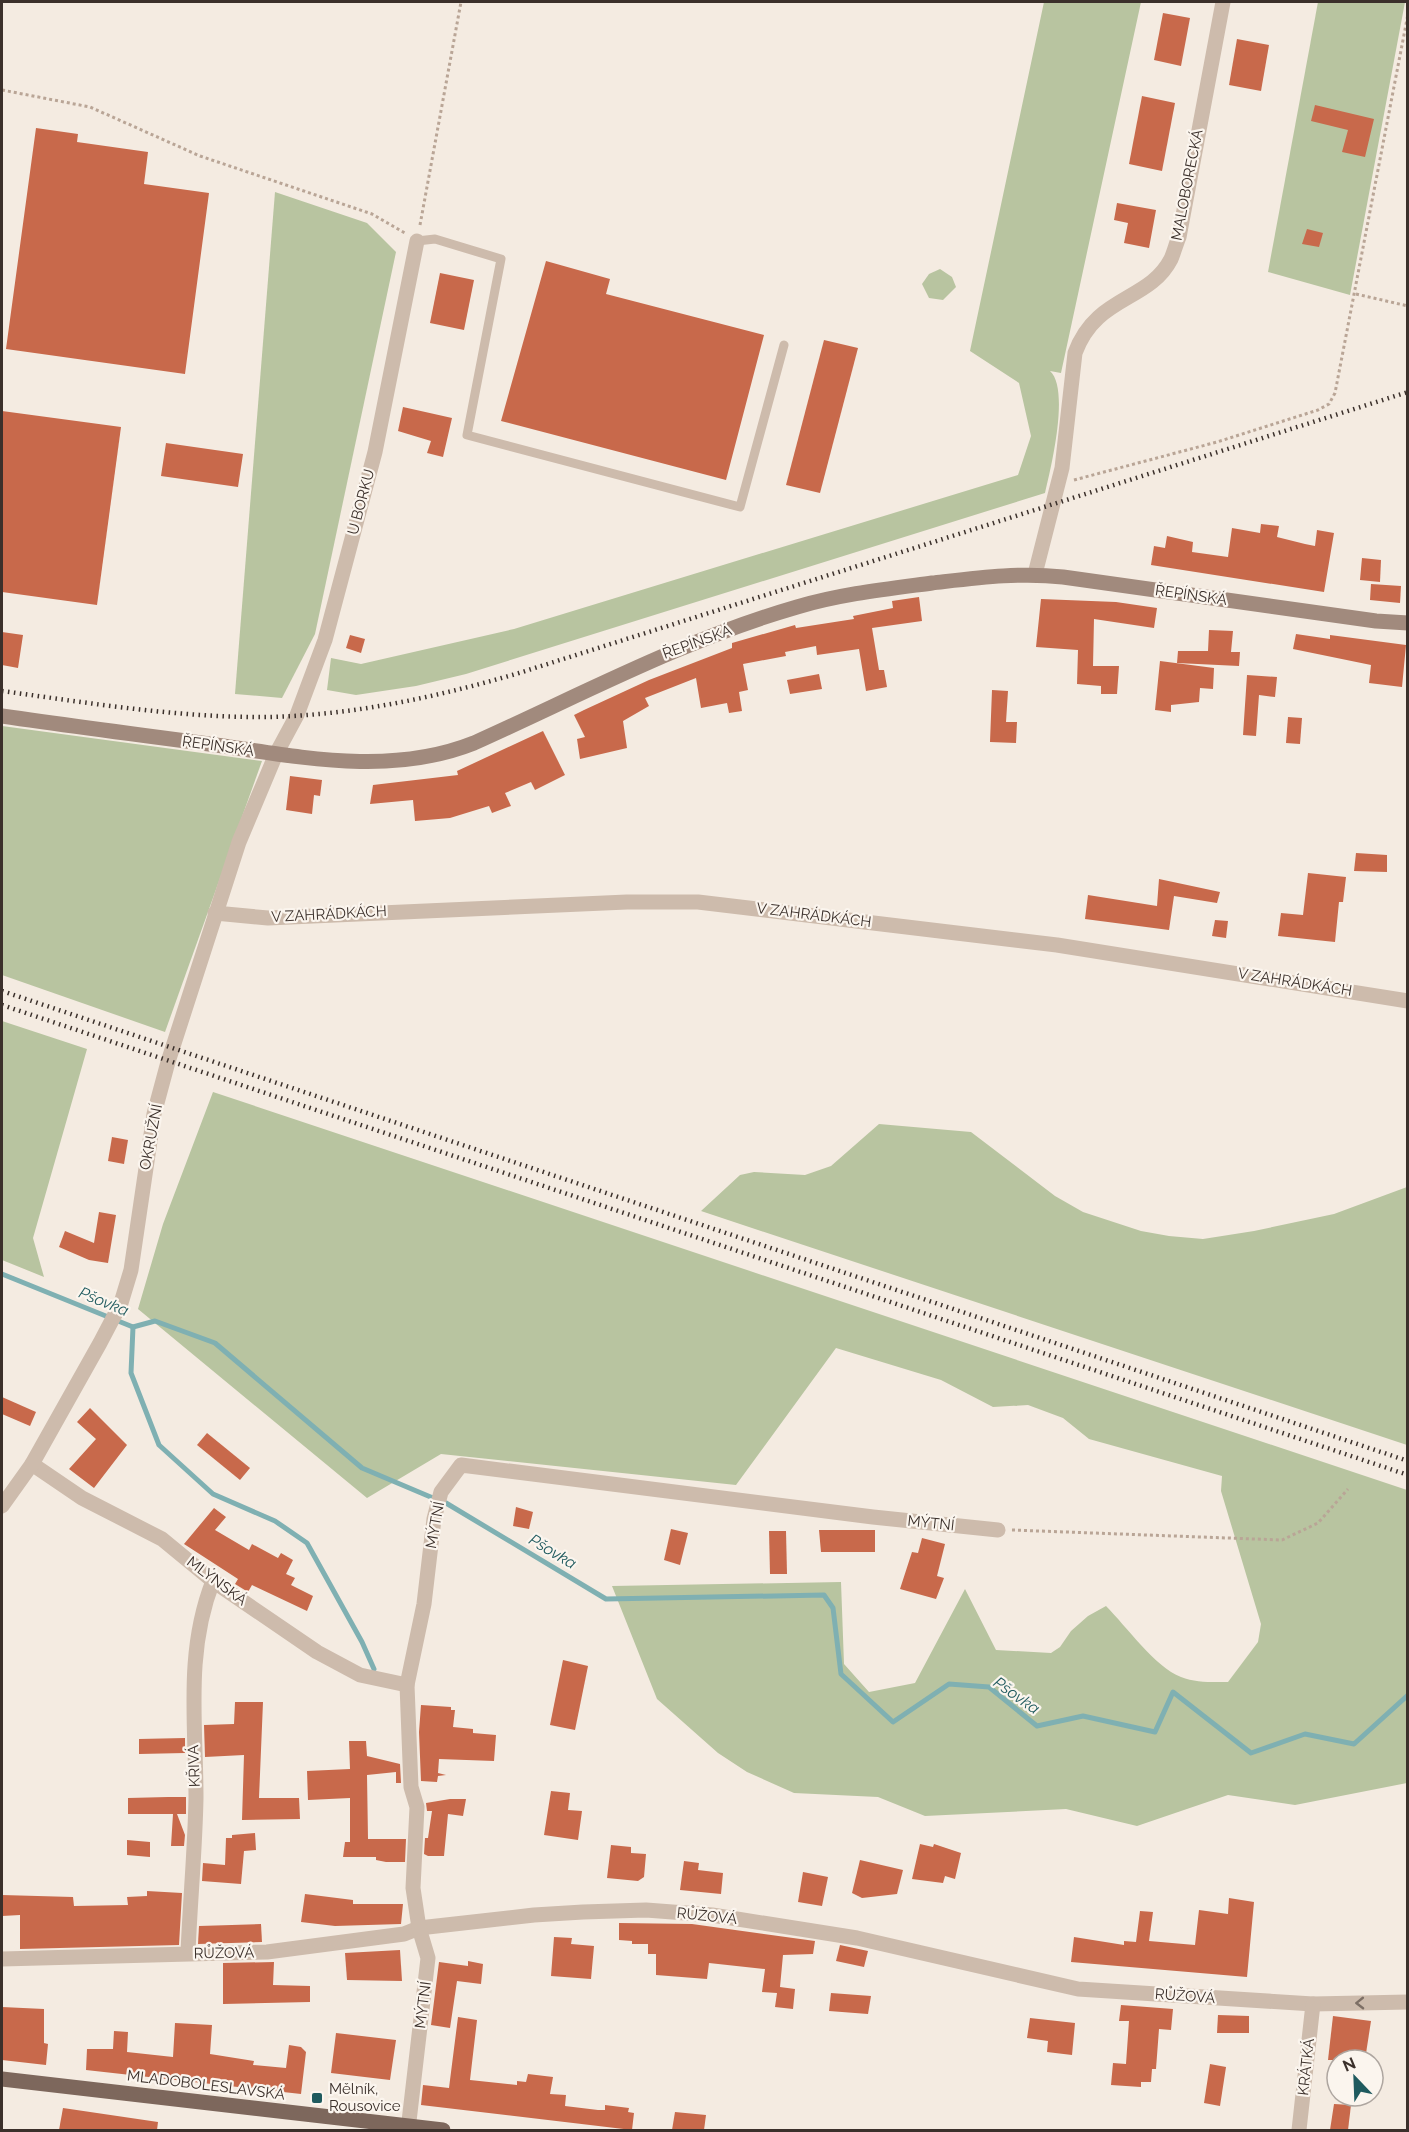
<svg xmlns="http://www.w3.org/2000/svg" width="1409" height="2132" viewBox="0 0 1409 2132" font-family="Raleway,sans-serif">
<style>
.green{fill:#b8c4a0}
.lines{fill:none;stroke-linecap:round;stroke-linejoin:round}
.stream{stroke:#7fb0b2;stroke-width:5}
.building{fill:#c8694b}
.path{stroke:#b9a596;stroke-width:3;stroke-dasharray:3 3;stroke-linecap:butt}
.lane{stroke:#cdbbac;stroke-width:9}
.street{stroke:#cdbbac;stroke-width:15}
.secondary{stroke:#a18a7d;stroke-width:15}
.primary{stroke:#7d675c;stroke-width:15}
.rail{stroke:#3b302b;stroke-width:4.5;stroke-dasharray:1.5 4.5;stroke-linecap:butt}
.oneway{stroke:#7d6f65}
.poi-dot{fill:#1f5a5e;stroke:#fbf5ee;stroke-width:2}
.labels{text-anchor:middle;stroke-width:4.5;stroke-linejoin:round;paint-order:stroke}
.street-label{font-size:15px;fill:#3b302b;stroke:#fbf5ee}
.poi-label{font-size:15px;fill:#3b302b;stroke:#fbf5ee;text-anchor:start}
.water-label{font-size:16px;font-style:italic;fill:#1f5a5e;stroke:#fbf5ee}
</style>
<rect width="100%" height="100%" fill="#f4ebe1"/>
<!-- green -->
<g class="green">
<path d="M1044,2h97l-80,371 -11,-2c20,18 1,97 -5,122l-579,181 -50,12 -60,9 -29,-5 4,-32 30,6 153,-35 504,-154 13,-39 -12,-53 -49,-32z"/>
<path d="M1318,2h87l-55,293 -82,-23z"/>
<path d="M275,192l92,31 29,29 -81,382 -33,64 -47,-4z"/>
<path d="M940,269l12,8 4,10 -13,13 -14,-2 -7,-14 7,-10z"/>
<path d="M2,726l260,35 -97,271 -163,-57z"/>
<path d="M2,1021l85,28 -54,189 11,39 -42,-17z"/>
<path d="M213,1092l1194,398v293l-112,22 -67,-10 -91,31 -71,-17 -141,7 -47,-19 -84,-4 -47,-21 -29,-19 -61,-54 -45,-113 229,-4 3,82 25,28 46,-9 50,-94 31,61 55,3 9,-6 11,-16 17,-15 18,-10c20,20 49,61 75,71 15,6 32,5 47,5l30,-40 3,-18 -40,-133 1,-15 -133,-37 -26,-21 -35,-13 -35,2 -52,-27 -105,-32 -100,137 -295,-31 -74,44 -229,-189 25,-85z"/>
<path d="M879,1124l92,8 84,64 28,16 58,19 28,5 34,3 51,-8 80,-17 73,-27v258l-706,-234 39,-36 14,-3 51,3 26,-9z"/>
</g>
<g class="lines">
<!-- stream -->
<g class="stream">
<path d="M2,1274l131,53 22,-6 60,22 147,125 71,30"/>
<path d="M133,1327l-2,46 28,72 54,49 62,27 32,22 55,99 12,27"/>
<path d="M446,1503l160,96 218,-4 9,13 8,66 52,48 56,-38 40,3 48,39 46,-10 72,16 18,-40 78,61 54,-19 49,10 54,-49"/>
</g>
</g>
<!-- building -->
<g class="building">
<path d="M1163,13l27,5 -9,48 -27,-6z"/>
<path d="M1237,39l32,6 -8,46 -32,-6z"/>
<path d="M1142,96l33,7 -13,68 -33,-7z"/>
<path d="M1315,105l59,14 -9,38 -23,-5 6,-22 -37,-9z"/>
<path d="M36,128l42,6 -1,8 71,10 -4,32 65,9 -24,181 -179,-25z"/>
<path d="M1117,203l39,7 -7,38 -25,-5 4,-20 -14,-3z"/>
<path d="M1307,229l16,4 -4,14 -17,-3z"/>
<path d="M546,261l64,18 -4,15 158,41 -38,145 -225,-59z"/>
<path d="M440,273l34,7 -10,50 -34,-7z"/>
<path d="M824,340l34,8 -38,145 -34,-8z"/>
<path d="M403,407l49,11 -9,39 -16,-4 4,-12 -33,-10z"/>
<path d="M2,411l119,16 -24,178 -95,-13z"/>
<path d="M166,443l77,11 -5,33 -77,-11z"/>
<path d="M1261,524l18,2 -2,11 28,7 10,2 2,-16 17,3 -10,59 -173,-27 3,-19 11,2 2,-12 26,6 -1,10 36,5 4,-29 28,5z"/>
<path d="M1362,558l19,2 -1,22 -20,-2z"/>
<path d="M1371,584l30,2 -1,17 -30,-3z"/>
<path d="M919,597l3,24 -50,7 7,42h5l3,17 -21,4 -7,-42 -42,6 -1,-9 -31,6 1,4 -43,8 5,26 -9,2 3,19 -13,2 -2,-10 -26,5 -5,-30 -51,20 4,8 -26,15 4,27 -47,11 -3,-20 8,-2 -11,-22 10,-5 65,-30 83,-32v-5l63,-18 1,3 58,-9 -1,-3 40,-8 -1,-7z"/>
<path d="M1041,599l75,3 41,6 -3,20 -60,-9 -1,47h26l-2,28h-16v-8l-24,-2 1,-34 -42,-3z"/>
<path d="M1209,630l24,1 -2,21h9l-1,14 -62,-3 1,-12h30z"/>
<path d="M2,632l21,3 -5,33 -16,-3z"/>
<path d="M1296,634l34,5v-4l76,10 -4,42 -33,-4 2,-18 -78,-16z"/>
<path d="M350,635l15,4 -4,14 -15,-5z"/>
<path d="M1160,661l54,7 -1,21 -13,-1 -1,14 -28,3v7l-16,-2z"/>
<path d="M819,674l3,15 -32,5 -3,-14z"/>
<path d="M1247,675l30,2 -2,20 -16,-2 -3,41 -13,-1z"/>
<path d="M992,690l16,1 -2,31h11l-1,21 -26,-1z"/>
<path d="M1288,717l14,1 -2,26 -14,-1z"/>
<path d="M543,731l22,44 -30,15 -4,-8 -26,11 6,13 -19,7 -3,-7 -39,12 -35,3 -2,-21 -43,4 3,-19 85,-10 -1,-4z"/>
<path d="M290,776l32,4 -2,16 -6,-1 -2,19 -26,-4z"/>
<path d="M1356,853l31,2v17l-33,-1z"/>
<path d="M1308,873l38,4 -3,25h-4l-4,40 -57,-6 3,-23 22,2z"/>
<path d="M1159,879l61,13 -3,11 -43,-7 -5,34 -84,-11 3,-24 69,11z"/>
<path d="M1215,920l13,1 -2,17 -14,-2z"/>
<path d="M112,1137l16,3 -4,24 -16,-3z"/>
<path d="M99,1212l17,3 -8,48 -19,-3 -30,-13 6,-16 29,12z"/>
<path d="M2,1397l34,15 -6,14 -28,-12z"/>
<path d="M90,1408l37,37 -33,43 -25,-19 27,-30 -19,-17z"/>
<path d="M207,1433l43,35 -10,12 -43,-35z"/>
<path d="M516,1507l17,5 -4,17 -16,-3z"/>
<path d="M214,1508l12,9 -11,13 34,20 3,-6 26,14 3,-5 12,7 -7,14 9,4 -4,7 22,11 -6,15 -55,-26 -4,7 -13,-8 3,-5 -54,-35z"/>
<path d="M671,1529l17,4 -8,32 -16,-5z"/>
<path d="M819,1530h56v22h-54z"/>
<path d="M769,1531h17l1,43h-17z"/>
<path d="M922,1538l23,6 -8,32 7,2 -8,21 -36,-10 12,-37 6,1z"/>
<path d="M563,1660l25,6 -13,64 -25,-5z"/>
<path d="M235,1702h28l-4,96h40l1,21 -58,1 2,-65 -39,2 -1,-32 30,-1z"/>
<path d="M421,1705l30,2v3h4l-2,17 20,2v4l23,2 -2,26 -55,-2 -1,14 8,2 -8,1 -1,6 -16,-1 -2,-49z"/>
<path d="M185,1738v15l-46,1v-15z"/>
<path d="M349,1741h17l1,15 33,8 1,19h-5v-11l-29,3 1,64h38l-1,23h-19l-10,-2v-3h-33l2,-15h5v-44l-42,2 -1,-29 43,-2z"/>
<path d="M551,1791l19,2 -2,17 14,1 -4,29 -34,-5z"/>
<path d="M168,1797h18v17h-9l8,21 -1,11h-13l2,-32h-45v-16z"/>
<path d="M450,1799h16l-3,17 -15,-2 -4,42h-16l-4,-2 1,-16h3l4,-27h-5l-1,-8z"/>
<path d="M255,1833l1,17 -12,1 -3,33 -39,-3 1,-18 22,2 1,-27h6v-3z"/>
<path d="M127,1840l23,2v15l-23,-2z"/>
<path d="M920,1844l13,3 1,-3 27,9 -6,26 -10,-3 -2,7 -31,-4z"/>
<path d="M611,1845l20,2v6l15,1 -2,23 -6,4 -31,-3z"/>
<path d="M860,1860l43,10 -6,24 -35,4 -10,-5z"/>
<path d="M684,1861l15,2 -1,7 25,3 -2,21 -41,-4z"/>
<path d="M803,1872l25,5 -6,29 -24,-4z"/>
<path d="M147,1891l35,2 -3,52 -159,4v-34l-18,1v-21l71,2 1,9 54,-1 -1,-8 20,-1z"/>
<path d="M305,1894l48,6v4h50l-2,20 -66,2 -34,-4z"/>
<path d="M1229,1898l25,4 -7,75 -176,-15 3,-25 50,8v-4l12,1 4,-31 13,1 -4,29 46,4 4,-35 29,4z"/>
<path d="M619,1923l73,1 123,17 -2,13 -30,1 -3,32 15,2 -2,20 -18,-2 2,-14 -15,-1 3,-23 -56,-6 -2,16 -51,-4v-21h-8v-10h-16v-3l-13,-1z"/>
<path d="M261,1924l1,18 -64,2 1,-18z"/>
<path d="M554,1937l18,1 -1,6 23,2 -3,33 -40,-3z"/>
<path d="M840,1945l28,6 -4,16 -28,-6z"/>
<path d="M400,1950l2,31 -55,-1 -2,-27z"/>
<path d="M468,1961l15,3 -2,20 -24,-3 -7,47 -19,-3 8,-63 29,4z"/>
<path d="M274,1962l-1,23 37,1v16l-87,2v-41z"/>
<path d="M831,1993l40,3 -3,18 -39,-3z"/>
<path d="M1121,2005l52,4 -2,21 -12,-1 -3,40h-4l-1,13h-10v5l-30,-2 2,-22 13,1 3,-43h-10z"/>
<path d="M2,2007l42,2v34l4,1 -2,21 -44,-5z"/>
<path d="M1218,2015l31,1v17h-32z"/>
<path d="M1333,2016l38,5 -6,39h-37z"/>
<path d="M458,2017l19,3 -7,60 47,5v-4l9,1 2,-8 25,3 -3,17 16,1 -1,11 33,4h7v-5l24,3 -1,4 6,1 -2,17 -211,-25 2,-20 26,3z"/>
<path d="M1030,2018l45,5 -3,32 -25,-3 1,-11 -21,-3z"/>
<path d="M175,2023l37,2 -2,29 44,7 -1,4 33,3 3,-23 12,2 5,5 -5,42 -215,-24 1,-21h26l1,-18 14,1 -1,20 46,5z"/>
<path d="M336,2033l60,7 -6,40 -59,-7z"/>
<path d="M1210,2064l16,3 -6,39 -16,-3z"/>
<path d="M1334,2104l17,1 -3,25h-18z"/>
<path d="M63,2108l95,14 -1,8h-98z"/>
<path d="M675,2112l31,3 -2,15h-32z"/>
</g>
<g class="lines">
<!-- path -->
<g class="path">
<path d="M2,90l88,17 110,49 172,58 33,19"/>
<path d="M420,225l41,-223"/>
<path d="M1356,294l52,12"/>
<path d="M1074,480l143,-38 101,-32 11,-6 6,-11 73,-379"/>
<path d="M1012,1530l270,10 36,-17 30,-34"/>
</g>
<!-- lane -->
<path class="lane" d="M417,241l18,-2 66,20 -34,176 273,72 44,-162"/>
<!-- street -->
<g class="street">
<path d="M1035,574l27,-106 13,-115c21,-58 74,-51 96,-94 3,-7 5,-15 8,-22l44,-235"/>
<path d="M215,913l53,5 359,-16h71l359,43 351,56"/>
<path d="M32,1464l50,34 80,41 51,42 104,71 43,23 47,10"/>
<path d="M2,1506l30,-42 68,-121 21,-40 10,-33 23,-156 14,-52 71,-220 37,-88 21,-39 28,-75 50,-188 42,-211"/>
<path d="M188,1953c2,-51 7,-103 8,-155 0,-74 -11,-146 17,-217"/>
<path d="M2,1959l265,-7 137,-18 15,-6 115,-13 49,-3 63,-2 66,5 145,23 221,51 235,15 95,-2"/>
<path d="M408,2130l20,-172 -9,-30 -6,-40 4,-81 -6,-20 -4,-102 17,-81 10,-85 7,-27 20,-27 412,52 125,13"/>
<path d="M1299,2130l14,-126"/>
</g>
<!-- secondary -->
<path class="secondary" d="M2,716c69,10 138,19 207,28 87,12 180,33 265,-1 107,-48 209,-103 323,-136 44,-13 90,-18 135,-24 44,-5 87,-11 131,-6l313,44 32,2"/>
<!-- primary -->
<path class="primary" d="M2,2079l441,51"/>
<!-- rail -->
<g class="rail">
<path d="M2,691c88,12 177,27 267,26 85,-2 168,-20 250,-44l889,-281"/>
<path d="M2,991l1406,470"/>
<path d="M2,1005l1406,470"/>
</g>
</g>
<!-- one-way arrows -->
<defs><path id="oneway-chevron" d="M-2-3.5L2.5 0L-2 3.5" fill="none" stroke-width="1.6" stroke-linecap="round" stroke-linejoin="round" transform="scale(1.5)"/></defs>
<use class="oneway" href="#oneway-chevron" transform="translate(1360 2003) rotate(179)"/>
<!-- markers -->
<rect class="poi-dot" x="311" y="2092" width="12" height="12" rx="3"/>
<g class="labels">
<!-- street labels -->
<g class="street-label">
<text transform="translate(1187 185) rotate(-79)" y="5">MALOBORECKÁ</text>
<text transform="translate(361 502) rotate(-75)" y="5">U BORKU</text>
<text transform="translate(1191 595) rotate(8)" y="5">ŘEPÍNSKÁ</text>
<text transform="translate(697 642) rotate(-20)" y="5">ŘEPÍNSKÁ</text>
<text transform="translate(218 746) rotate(8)" y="5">ŘEPÍNSKÁ</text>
<text transform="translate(329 914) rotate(-3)" y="5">V ZAHRÁDKÁCH</text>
<text transform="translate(814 915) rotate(7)" y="5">V ZAHRÁDKÁCH</text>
<text transform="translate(1295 982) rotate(9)" y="5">V ZAHRÁDKÁCH</text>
<text transform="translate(151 1137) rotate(-79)" y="5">OKRUŽNÍ</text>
<text transform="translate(931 1523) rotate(6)" y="5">MÝTNÍ</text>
<text transform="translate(435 1525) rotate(-80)" y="5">MÝTNÍ</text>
<text transform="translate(217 1581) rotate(37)" y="5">MLÝNSKÁ</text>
<text transform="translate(194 1766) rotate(-92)" y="5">KŘIVÁ</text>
<text transform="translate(707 1916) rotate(6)" y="5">RŮŽOVÁ</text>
<text transform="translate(224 1953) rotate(-1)" y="5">RŮŽOVÁ</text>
<text transform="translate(1185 1996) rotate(4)" y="5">RŮŽOVÁ</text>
<text transform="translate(423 2005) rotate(-83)" y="5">MÝTNÍ</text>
<text transform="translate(1306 2067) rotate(-84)" y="5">KRÁTKÁ</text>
<text transform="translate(206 2085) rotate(7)" y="5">MLADOBOLESLAVSKÁ</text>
</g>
<!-- poi labels -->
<g class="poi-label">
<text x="329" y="2094">Mělník,<tspan x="329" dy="17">Rousovice</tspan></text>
</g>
<!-- water labels -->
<g class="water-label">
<text transform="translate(104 1301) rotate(22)" y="6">Pšovka</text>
<text transform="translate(553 1551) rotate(31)" y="6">Pšovka</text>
<text transform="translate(1017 1695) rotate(35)" y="6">Pšovka</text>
</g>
</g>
<!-- border -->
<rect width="1409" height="2132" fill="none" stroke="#3b302b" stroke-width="6"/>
<!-- north arrow -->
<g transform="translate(1355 2078) rotate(337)"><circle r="28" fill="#fbf5ee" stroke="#aea6a0" stroke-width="1.5"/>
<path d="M0-4.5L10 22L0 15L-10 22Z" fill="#1f5a5e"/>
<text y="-9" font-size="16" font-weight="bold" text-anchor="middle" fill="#3b302b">N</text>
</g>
</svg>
